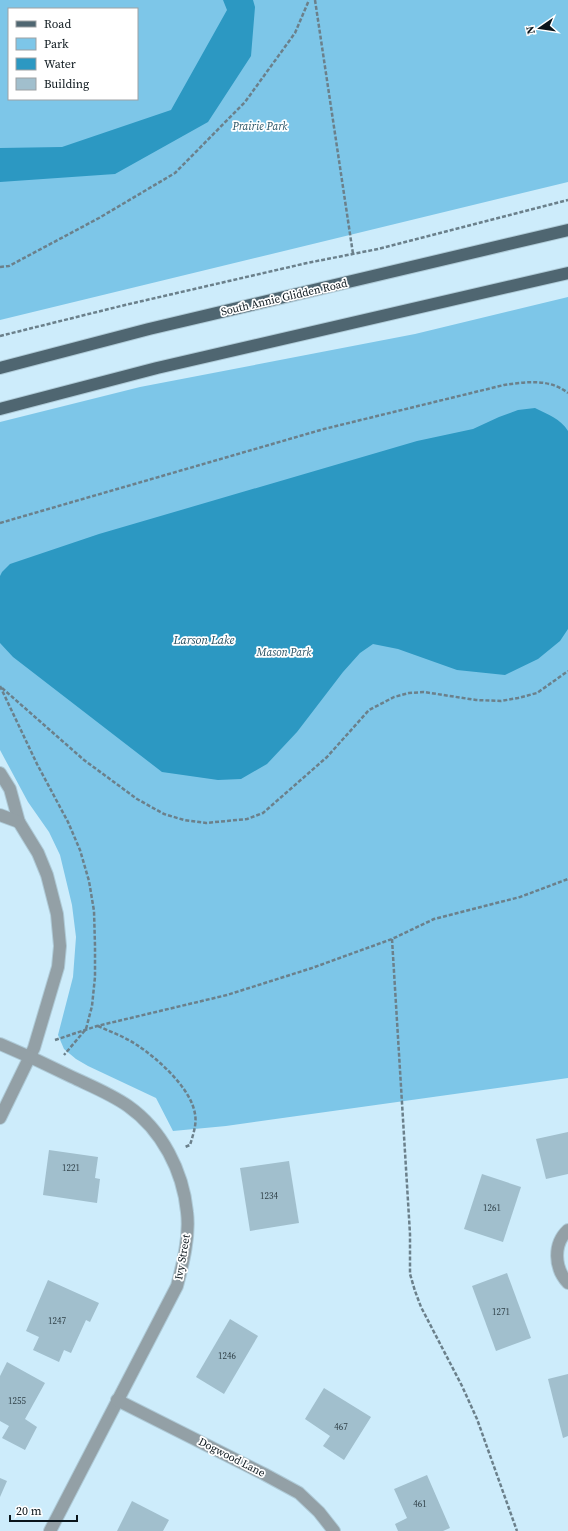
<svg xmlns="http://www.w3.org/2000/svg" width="568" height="1531" viewBox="0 0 568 1531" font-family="'Source Serif 4',serif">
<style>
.green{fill:#7dc6e8;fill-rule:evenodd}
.water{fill:#2c98c2}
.building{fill:#a1bfcd}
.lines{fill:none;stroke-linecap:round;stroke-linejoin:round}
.minor-casing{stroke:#aecad7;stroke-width:14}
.major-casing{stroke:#aecad7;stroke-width:14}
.path{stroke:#6b808b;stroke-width:2.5;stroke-dasharray:4 2;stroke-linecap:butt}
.minor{stroke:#93a0a6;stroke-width:12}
.major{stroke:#4f6671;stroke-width:12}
.labels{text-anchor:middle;stroke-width:3.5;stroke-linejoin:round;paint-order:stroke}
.number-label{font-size:9px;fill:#304048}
.park-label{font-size:11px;font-style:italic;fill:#255063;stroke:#fff}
.street-label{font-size:11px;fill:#0a151b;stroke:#fff}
.water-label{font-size:12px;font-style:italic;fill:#234e61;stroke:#fff}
</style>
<rect width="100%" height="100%" fill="#cdecfb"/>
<!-- green -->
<g class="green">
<path d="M0,0h568v182l-568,138zM9,9h128v90h-128z"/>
<path d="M568,297v781l-342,48 -53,5 -17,-33 -68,-32 -12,-7 -12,-10 -6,-14 15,-58 3,-40 -4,-32 -12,-50 -11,-23 -21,-30 -28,-52v-328l140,-35 275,-53z"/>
</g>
<!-- water -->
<g class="water">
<path d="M223,0h30l2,7 -4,49 -43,66 -93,52 -115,8v-34l62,-1 109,-37 56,-100z"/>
<path d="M535,408c12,6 26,11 33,23v198l-8,12 -22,18 -33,16 -48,-5 -59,-21 -25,-5 -13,9 -17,19 -46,60 -30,32 -26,15 -23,1 -56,-8 -149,-115 -13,-14v-67l2,-4 8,-8 89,-30 318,-93 56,-12 26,-12 19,-7z"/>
</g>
<!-- building -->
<g class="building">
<path d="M568,1132v42l-22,5 -10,-40z"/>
<path d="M49,1150l49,7 -3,21 5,1 -3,24 -54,-8z"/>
<path d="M289,1161l10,62 -49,8 -10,-63z"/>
<path d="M482,1174l39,13 -18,55 -39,-13z"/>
<path d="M507,1273l24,65 -35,13 -24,-65z"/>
<path d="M48,1280l51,23 -9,19 -4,-2 -15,33 -7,-3 -5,12 -26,-12 6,-13 -13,-6z"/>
<path d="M230,1319l28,17 -34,58 -28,-17z"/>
<path d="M7,1362l38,21 -20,36 12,8 -12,23 -23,-12 7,-12 -9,-5v-45z"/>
<path d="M568,1374v62l-5,2 -15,-59z"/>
<path d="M324,1388l47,29 -27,43 -21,-14 7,-10 -25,-17z"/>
<path d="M427,1475l23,53 -7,3h-45l-3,-7 12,-6 -13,-29z"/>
<path d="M0,1478l7,3 -7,16z"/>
<path d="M132,1501l37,19 -6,11h-46z"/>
</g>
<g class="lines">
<defs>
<g id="minor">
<path d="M0,773l10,16 9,33 19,31 9,22 10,39 3,32 -2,21 -24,81 -34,70"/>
<path d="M0,815l19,7"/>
<path d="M0,1044c24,10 48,21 72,33 19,9 39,17 56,29 34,24 55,65 59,106 3,24 -4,51 -10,74l-127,245"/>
<path d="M568,1230c-15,14 -14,38 0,53"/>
<path d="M117,1400l147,74 35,19 20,19 15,19"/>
</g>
<g id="major">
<path d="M0,368l149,-39 419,-99"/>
<path d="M0,409l157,-41 411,-95"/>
</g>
</defs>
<!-- minor casing -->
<use href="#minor" class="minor-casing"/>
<!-- major casing -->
<use href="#major" class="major-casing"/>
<!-- path -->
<g class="path">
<path d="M315,0l38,254"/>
<path d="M0,267l9,-1 90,-48 76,-45 70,-71 50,-69 14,-33"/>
<path d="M0,336l125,-31 182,-42 71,-14 190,-49"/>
<path d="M0,523l324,-94 180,-44c21,-3 45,-7 64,8"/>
<path d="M0,686l37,78 31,58 12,28 9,31 5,30 1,35v31l-3,29 -6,23 -22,26"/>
<path d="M2,688l82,72 53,39 27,15 20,6 22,3 41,-4 16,-6 64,-56 42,-47 25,-13 15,-4 15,-1 52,8 25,1 17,-3 19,-5 31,-22"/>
<path d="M392,939l18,295v40l5,17 6,16 41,79 15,33 40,112"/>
<path d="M98,1026c13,6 27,11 39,19 21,14 54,43 58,69 2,10 -2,21 -5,31l-5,2"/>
<path d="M55,1040l42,-14 130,-31 85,-27 80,-29 42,-20 86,-22 48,-18"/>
</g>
<!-- minor -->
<use href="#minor" class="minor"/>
<!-- major -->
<use href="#major" class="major"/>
</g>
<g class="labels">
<!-- number labels -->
<g class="number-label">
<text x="71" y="1171">1221</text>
<text x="269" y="1199">1234</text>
<text x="492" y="1211">1261</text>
<text x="501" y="1315">1271</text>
<text x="57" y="1324">1247</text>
<text x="227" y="1359">1246</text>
<text x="17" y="1404">1255</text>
<text x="341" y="1430">467</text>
<text x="420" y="1507">461</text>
</g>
<!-- park labels -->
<g class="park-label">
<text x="260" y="130">Prairie Park</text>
<text x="284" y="656">Mason Park</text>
</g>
<!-- street labels -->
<g class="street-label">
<text transform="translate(284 297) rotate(-13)" y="4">South Annie Glidden Road</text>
<text transform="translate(182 1257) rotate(-80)" y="4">Ivy Street</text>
<text transform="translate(232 1457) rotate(27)" y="4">Dogwood Lane</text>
</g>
<!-- water labels -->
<g class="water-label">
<text x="204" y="644">Larson Lake</text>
</g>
</g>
<!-- legend -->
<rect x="8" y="8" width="130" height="92" fill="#ffffff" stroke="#9da1a4"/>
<rect x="16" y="21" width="20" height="6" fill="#4f6671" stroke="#9da1a4"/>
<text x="44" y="28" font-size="12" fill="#0a151b">Road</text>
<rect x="16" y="38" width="20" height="12" fill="#7dc6e8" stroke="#9da1a4"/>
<text x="44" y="48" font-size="12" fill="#0a151b">Park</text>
<rect x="16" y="58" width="20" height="12" fill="#2c98c2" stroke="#9da1a4"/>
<text x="44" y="68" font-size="12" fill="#0a151b">Water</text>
<rect x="16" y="78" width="20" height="12" fill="#a1bfcd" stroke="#9da1a4"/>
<text x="44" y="88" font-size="12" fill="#0a151b">Building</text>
<!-- north arrow -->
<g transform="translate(540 28) rotate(257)" stroke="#ffffff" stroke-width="3" paint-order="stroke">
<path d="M0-3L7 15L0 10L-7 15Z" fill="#0a151b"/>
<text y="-6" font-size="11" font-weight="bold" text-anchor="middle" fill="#0a151b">N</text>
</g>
<!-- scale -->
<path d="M10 1515v6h67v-6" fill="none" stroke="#0a151b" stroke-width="2"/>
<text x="16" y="1515" font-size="12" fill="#0a151b" stroke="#ffffff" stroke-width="3" paint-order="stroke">20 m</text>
</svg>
